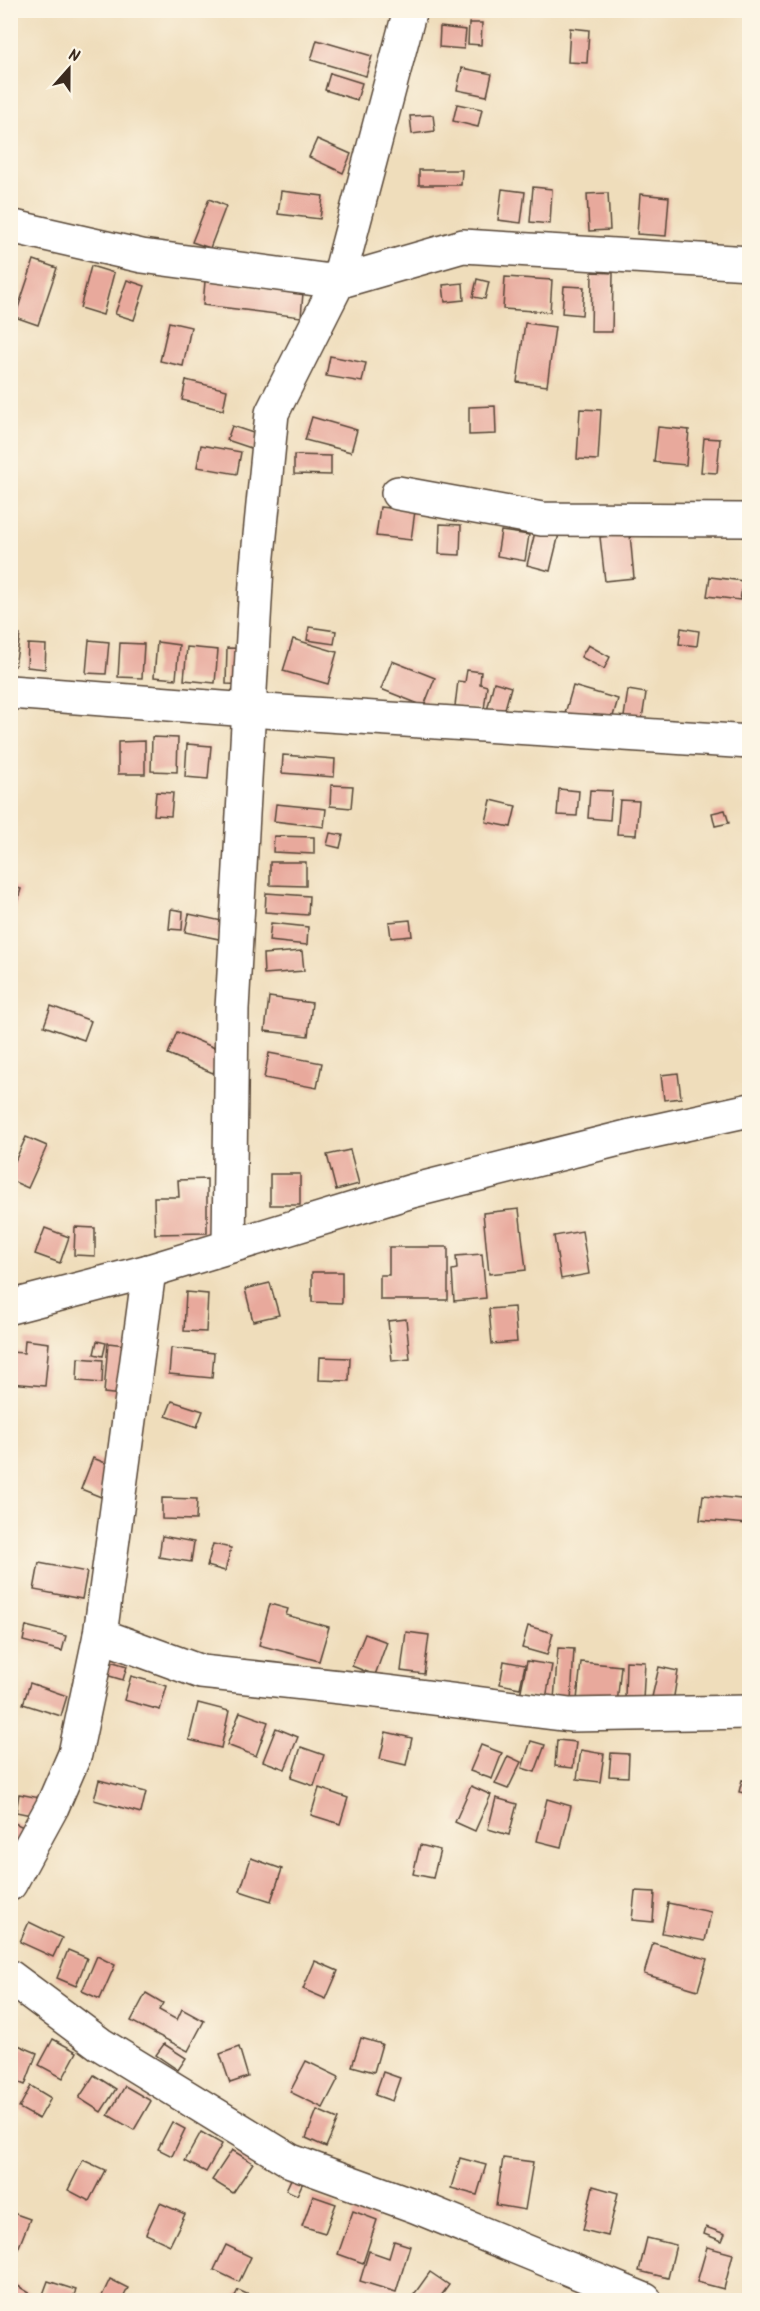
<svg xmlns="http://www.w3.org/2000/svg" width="760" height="2311" viewBox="0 0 760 2311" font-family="Kalam,sans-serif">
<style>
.building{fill:#e8a99c}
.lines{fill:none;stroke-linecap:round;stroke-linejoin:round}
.minor-casing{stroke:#564536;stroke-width:36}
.minor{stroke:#fff;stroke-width:33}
</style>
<rect width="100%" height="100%" fill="#fcf5e5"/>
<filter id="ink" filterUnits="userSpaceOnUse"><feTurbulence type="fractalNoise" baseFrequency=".0167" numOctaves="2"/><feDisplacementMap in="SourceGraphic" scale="12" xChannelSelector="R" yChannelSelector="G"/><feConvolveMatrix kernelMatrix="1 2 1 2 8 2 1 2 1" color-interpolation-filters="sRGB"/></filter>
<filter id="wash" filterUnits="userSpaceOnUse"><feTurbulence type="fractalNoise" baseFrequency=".008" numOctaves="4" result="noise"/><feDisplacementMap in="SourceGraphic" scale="24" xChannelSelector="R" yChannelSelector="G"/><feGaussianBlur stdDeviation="1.35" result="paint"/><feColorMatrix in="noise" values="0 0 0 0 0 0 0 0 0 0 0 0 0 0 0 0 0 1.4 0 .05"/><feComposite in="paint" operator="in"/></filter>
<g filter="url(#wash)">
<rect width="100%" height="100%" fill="#efddbb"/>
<g id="blocks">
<!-- building -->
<g class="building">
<path d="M469,23h13l-1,22 -13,-1z"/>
<path d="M440,27l26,3 -2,19 -25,-2z"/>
<path d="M570,28l19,2 -2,33 -19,-1z"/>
<path d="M317,40l55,16 -6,20 -55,-16z"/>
<path d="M462,68l30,6 -5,22 -30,-6z"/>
<path d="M330,73l32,10 -5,17 -32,-10z"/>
<path d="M457,104l25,5 -4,18 -25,-6z"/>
<path d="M433,115l2,16 -23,3 -2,-18z"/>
<path d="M317,139l34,15 -8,19 -34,-16z"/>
<path d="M419,170h43l-1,15h-42z"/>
<path d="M533,187l19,2 -2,35 -20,-2z"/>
<path d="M502,189l23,3 -4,31 -23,-3z"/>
<path d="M281,191l42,5 -3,23 -42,-5z"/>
<path d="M608,193l2,37 -21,1 -2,-37z"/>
<path d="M640,194l29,3 -3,39 -29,-2z"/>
<path d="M209,199l17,7 -16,42 -18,-6z"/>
<path d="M34,260l23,8 -19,57 -23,-8z"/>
<path d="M91,266l23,7 -11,42 -23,-7z"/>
<path d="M592,272l21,1 -1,59h-21z"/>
<path d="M505,277l47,3 -2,32 -47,-3z"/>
<path d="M477,279l12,3 -4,17 -12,-2z"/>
<path d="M127,280l18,6 -11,34 -19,-6z"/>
<path d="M205,281l98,12 -2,24 -98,-12z"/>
<path d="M463,283l1,17 -19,2 -2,-17z"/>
<path d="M564,286l20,1 -2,28 -20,-2z"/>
<path d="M169,322l22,5 -8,39 -23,-5z"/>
<path d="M525,323l30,4 -8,59 -30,-4z"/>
<path d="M330,356l36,7 -4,19 -36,-6z"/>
<path d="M186,380l41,10 -4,20 -41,-10z"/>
<path d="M495,406l1,28 -27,1v-28z"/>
<path d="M580,409l21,1 -3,50 -21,-1z"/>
<path d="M312,417l45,13 -6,22 -46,-12z"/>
<path d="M232,426l30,10 -5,14 -30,-10z"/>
<path d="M658,427l31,3 -3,35 -32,-3z"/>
<path d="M704,438l16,1 -3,34 -16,-1z"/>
<path d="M201,445l40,7 -4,22 -40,-7z"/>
<path d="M294,455l37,1v19l-37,-1z"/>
<path d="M380,507l35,4 -4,29 -35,-4z"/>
<path d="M440,524l21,1 -1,30 -21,-1z"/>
<path d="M536,528l23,6 -9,37 -23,-6z"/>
<path d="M501,531l28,4 -4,26 -28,-5z"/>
<path d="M630,534l4,44 -29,3 -5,-44z"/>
<path d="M710,577l33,4 -3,19 -33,-4z"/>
<path d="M309,627l27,4 -2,13 -27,-4z"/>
<path d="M681,628l18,3 -2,15 -18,-2z"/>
<path d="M10,634l10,1 -5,31 -5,-1z"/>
<path d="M293,639l44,13 -9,32 -45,-13z"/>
<path d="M89,640l20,2 -3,32 -20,-1z"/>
<path d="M157,642l22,3 -3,34 -22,-2z"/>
<path d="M120,643l24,1 -2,34 -24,-1z"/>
<path d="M28,644l18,1 -1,24 -18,-2z"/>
<path d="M588,645l22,12 -6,12 -23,-12z"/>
<path d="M187,647l31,3 -3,33 -31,-3z"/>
<path d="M227,648l27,1 -1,36 -27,-1z"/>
<path d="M392,661l43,17 -11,28 -43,-17z"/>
<path d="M467,670l14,2 -1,12 7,2 -3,24 -29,-4 3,-25 7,1z"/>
<path d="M494,682l17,5 -11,40 -16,-4z"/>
<path d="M573,686l45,13 -9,31 -45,-13z"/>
<path d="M628,690l18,3 -6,39 -18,-2z"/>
<path d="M152,737l26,1 -1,34 -26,-1z"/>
<path d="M145,741v33h-27v-32z"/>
<path d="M187,744l24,2 -3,33 -23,-2z"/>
<path d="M283,755l52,4 -1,18 -52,-4z"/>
<path d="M331,785l22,1 -2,22 -21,-2z"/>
<path d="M559,789l20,2 -2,25 -20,-1z"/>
<path d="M590,790l22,1 -2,29 -22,-2z"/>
<path d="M156,792l17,1 -2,23 -17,-1z"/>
<path d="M491,800l25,6 -5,21 -25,-5z"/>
<path d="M620,800l19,1 -3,34 -19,-1z"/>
<path d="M276,804l50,5 -2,18 -50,-6z"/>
<path d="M725,810l4,13 -14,3 -3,-13z"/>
<path d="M330,833l13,2 -3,13 -13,-3z"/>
<path d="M274,836l40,1v17l-41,-2z"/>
<path d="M270,862h36v24l-36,-1z"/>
<path d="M10,886l11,3 -7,22 -4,-1z"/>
<path d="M266,893l43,3 -1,19 -43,-3z"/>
<path d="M171,909l12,2 -1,19 -13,-1z"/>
<path d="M189,914l33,7 -3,18 -34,-7z"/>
<path d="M410,920l2,16 -21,2 -2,-16z"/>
<path d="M271,923l37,4 -1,18 -38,-4z"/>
<path d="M302,951l2,20 -40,3 -1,-20z"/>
<path d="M269,997l43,6 -4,33 -43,-5z"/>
<path d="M51,1006l40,15 -7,19 -40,-14z"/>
<path d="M177,1032l45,19 -9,22 -45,-19z"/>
<path d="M269,1053l53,10 -5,25 -53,-10z"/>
<path d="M678,1073l3,25 -17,2 -3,-25z"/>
<path d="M26,1137l21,9 -19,42 -18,-8v-8z"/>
<path d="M350,1150l9,34 -23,6 -9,-35z"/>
<rect x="270" y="1174" width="30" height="31"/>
<path d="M207,1179v54l-52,1 -1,-37h25l-1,-17z"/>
<path d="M519,1209l7,61 -37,4 -6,-61z"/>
<path d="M75,1227l20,1v28l-21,-1z"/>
<path d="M45,1228l24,9 -9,26 -25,-9z"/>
<path d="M582,1231l7,43 -28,5 -7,-43z"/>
<path d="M389,1247h59v53h-68v-25h9z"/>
<path d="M482,1254l4,44 -32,3 -2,-31 5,-1 -1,-13z"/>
<path d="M312,1272h30v31l-30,-1z"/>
<path d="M270,1283l9,32 -26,6 -8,-32z"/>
<path d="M186,1292l22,2 -2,38 -22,-1z"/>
<path d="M514,1307l3,35 -25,2 -3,-35z"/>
<path d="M406,1319l4,40 -18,2 -4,-40z"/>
<path d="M25,1340l24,3 -4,43 -35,-3v-31l14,1z"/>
<path d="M97,1341l9,2 -3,13 -9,-2z"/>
<path d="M108,1343l26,3 -4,50 -26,-3z"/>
<path d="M171,1348l43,5 -2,25 -43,-4z"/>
<path d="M320,1357l30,1 -1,23 -30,-1z"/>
<path d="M78,1358l25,2 -1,23 -25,-2z"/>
<path d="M172,1401l31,10 -6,16 -31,-11z"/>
<path d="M93,1458l20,8 -12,31 -20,-8z"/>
<path d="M703,1495l47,5 -2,24 -48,-4z"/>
<path d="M162,1498l35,1 -1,21 -34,-1z"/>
<path d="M162,1536l32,6 -3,20 -32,-5z"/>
<path d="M213,1544l18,4 -6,23 -18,-5z"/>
<path d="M39,1563l48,9 -5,27 -48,-9z"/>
<path d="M270,1604l18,5 -2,6 43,12 -10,34 -60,-16z"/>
<path d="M26,1626l40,10 -4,15 -39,-10z"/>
<path d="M528,1626l25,7 -6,22 -25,-7z"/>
<path d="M406,1632l23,3 -5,39 -23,-3z"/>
<path d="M365,1634l22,8 -12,33 -23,-9z"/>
<path d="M558,1648l16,1 -3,53 -17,-2z"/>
<path d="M110,1661l17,5 -4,14 -17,-5z"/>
<path d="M504,1661l21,4 -5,23 -20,-4z"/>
<path d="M527,1661l25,4 -6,34 -26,-4z"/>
<path d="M626,1661l19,1 -2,38 -18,-1z"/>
<path d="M581,1662l40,4 -4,38 -40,-4z"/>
<path d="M659,1667l19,4 -5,31 -21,-5z"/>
<path d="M131,1676l36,10 -7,24 -36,-10z"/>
<path d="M30,1683l37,13 -6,20 -38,-12z"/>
<path d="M198,1703l31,8 -8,37 -32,-8z"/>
<path d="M240,1712l28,10 -12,34 -29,-11z"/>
<path d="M276,1728l22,9 -13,32 -22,-8z"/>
<path d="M386,1732l26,6 -6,27 -26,-6z"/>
<path d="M557,1740l19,2 -3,26 -18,-2z"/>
<path d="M531,1741l14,4 -10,27 -13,-4z"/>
<path d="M481,1745l21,8 -10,26 -22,-8z"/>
<path d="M301,1747l23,8 -10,31 -23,-8z"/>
<path d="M581,1750l23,4 -4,28 -23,-3z"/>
<path d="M611,1753l18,1 -1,23 -19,-1z"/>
<path d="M508,1756l13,6 -13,27 -13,-5z"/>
<path d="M748,1772h2v22l-11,-2 3,-12 5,1z"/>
<path d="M99,1780l47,12 -5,21 -47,-13z"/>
<path d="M471,1786l20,9 -16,36 -20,-9z"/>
<path d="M319,1788l29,10 -8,26 -29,-9z"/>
<path d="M19,1794l21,4 -4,18 -20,-4z"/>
<path d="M496,1798l21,6 -8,31 -21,-6z"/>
<path d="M547,1799l24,7 -10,41 -24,-6z"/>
<path d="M10,1821l18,8 -18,27z"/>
<path d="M420,1845l20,5 -7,28 -20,-4z"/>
<path d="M251,1858l31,11 -11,32 -31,-10z"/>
<path d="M635,1891l20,1 -2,30 -21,-2z"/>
<path d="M668,1903l43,9 -6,29 -43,-8z"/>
<path d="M29,1922l33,16 -9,19 -33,-15z"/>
<path d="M653,1943l54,16 -9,31 -54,-16z"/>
<path d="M68,1950l19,8 -11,28 -19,-8z"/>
<path d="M97,1956l18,9 -15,34 -18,-8z"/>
<path d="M315,1961l23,10 -12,28 -23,-10z"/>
<path d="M146,1993l17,10 -4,7 18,10 5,-11 22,12 -16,30 -57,-30z"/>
<path d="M361,2038l21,6 -8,28 -22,-6z"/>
<path d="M53,2039l24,13 -14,26 -24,-13z"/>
<path d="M164,2044l22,14 -8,12 -22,-15z"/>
<path d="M18,2045l19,8 -12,32 -15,-6v-16z"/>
<path d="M239,2047l9,30 -18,6 -10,-29z"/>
<path d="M306,2061l33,16 -16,31 -33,-16z"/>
<path d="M383,2072l17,6 -8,23 -17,-6z"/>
<path d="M94,2075l22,14 -15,23 -22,-14z"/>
<path d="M31,2086l20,12 -12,21 -20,-11z"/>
<path d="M125,2086l26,15 -17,29 -26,-15z"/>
<path d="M317,2110l21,9 -12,28 -20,-9z"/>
<path d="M172,2122l13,7 -13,27 -14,-7z"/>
<path d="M201,2132l21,12 -16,28 -21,-11z"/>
<path d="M232,2150l21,13 -20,30 -21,-13z"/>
<path d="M460,2158l26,7 -9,30 -26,-7z"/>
<path d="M503,2158l30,4 -8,48 -29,-5z"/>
<path d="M83,2160l22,10 -16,31 -21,-11z"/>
<path d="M293,2175l11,5 -7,15 -11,-5z"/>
<path d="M593,2186l25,7 -10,43 -25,-6z"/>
<path d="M313,2196l23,8 -11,29 -23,-7z"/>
<path d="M160,2203l25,11 -15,31 -24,-11z"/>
<path d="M353,2211l24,9 -14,43 -25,-9z"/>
<path d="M10,2212l20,7 -12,30 -8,-3z"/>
<path d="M706,2227l19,7 -3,7 -18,-7z"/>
<path d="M647,2238l29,7 -8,33 -29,-7z"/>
<path d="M394,2241l16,5 -14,46 -36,-11 9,-30 20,7z"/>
<path d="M226,2245l25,12 -12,25 -25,-12z"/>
<path d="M707,2247l26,7 -9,35 -27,-7z"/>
<path d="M430,2272l19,13 -11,15h-28z"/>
<path d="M110,2279l18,9 -6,12h-22z"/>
<path d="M10,2281l21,13 -4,6h-17z"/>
<path d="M48,2281l28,9 -4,10h-31z"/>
<path d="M238,2290l18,8 -1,2h-22z"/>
</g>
</g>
</g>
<g filter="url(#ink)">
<use href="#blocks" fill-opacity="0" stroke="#564536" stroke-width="1.5"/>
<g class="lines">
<defs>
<g id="minor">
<path d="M10,226l132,30 196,26 125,-36 287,17"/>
<path d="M398,493l144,26 208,1"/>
<path d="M10,692l239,18 501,32"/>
<path d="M229,1246l3,-237 25,-443 15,-153 66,-131 72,-272"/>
<path d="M10,1307l139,-36 263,-80 219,-55 119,-26"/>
<path d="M100,1635l101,37 185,20 184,23 180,-3"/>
<path d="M10,1884l42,-77 23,-53 25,-119 49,-364"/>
<path d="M10,1977l90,67 191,117 124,45 230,94"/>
</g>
</defs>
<!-- minor casing -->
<use href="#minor" class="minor-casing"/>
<!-- minor -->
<use href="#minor" class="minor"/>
</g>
</g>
<!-- margin -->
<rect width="760" height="2311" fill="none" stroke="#fcf5e5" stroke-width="36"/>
<!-- north arrow -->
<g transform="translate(69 69) rotate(21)" stroke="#fcf5e5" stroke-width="4.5" paint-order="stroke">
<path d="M0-4.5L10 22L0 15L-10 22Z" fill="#3b2a1e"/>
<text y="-9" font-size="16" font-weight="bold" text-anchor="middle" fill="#3b2a1e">N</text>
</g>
</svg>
